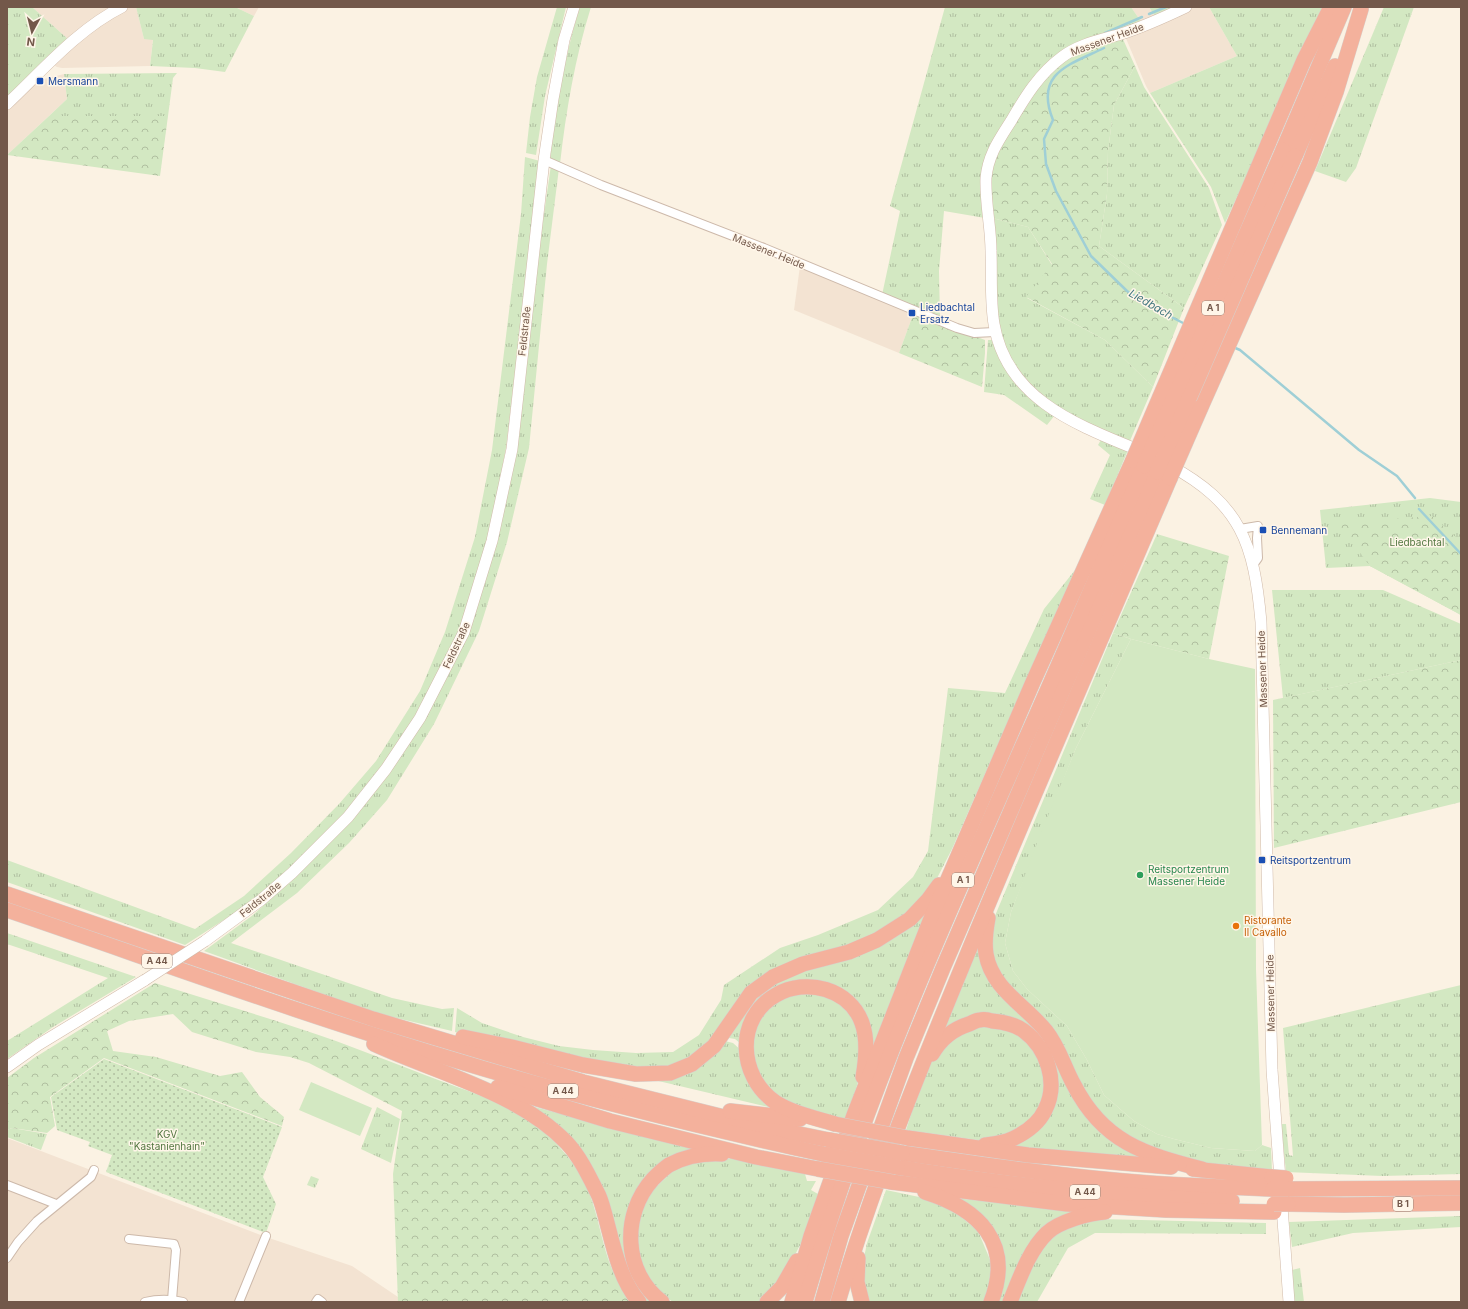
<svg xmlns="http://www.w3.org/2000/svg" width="1468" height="1309" viewBox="0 0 1468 1309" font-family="Inter,sans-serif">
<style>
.residential{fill:#f3e3d2}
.grass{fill:url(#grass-tufts)}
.forest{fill:url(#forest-crowns)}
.garden{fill:url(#garden-dots)}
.pitch{fill:#d3e8c2}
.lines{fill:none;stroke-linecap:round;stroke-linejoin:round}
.stream{stroke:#9fcfd6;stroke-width:2.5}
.street-casing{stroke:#cdb9aa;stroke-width:10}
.secondary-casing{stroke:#d1bbaa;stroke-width:12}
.highway-casing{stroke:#d8d0cc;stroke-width:16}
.street{stroke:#fff;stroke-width:8}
.secondary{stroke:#fff;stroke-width:11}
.highway{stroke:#f4b19c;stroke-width:15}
.secondary-bridge-casing{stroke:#d1bbaa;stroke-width:12;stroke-linecap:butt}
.highway-bridge-casing{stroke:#d8d0cc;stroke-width:16;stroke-linecap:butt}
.secondary-bridge{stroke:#fff;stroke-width:11}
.highway-bridge{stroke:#f4b19c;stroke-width:15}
.transit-dot{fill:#1a4fb4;stroke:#fff6e9;stroke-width:1.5}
.leisure-dot{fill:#2e9e5b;stroke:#fff6e9;stroke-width:1.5}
.food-dot{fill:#e8710a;stroke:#fff6e9;stroke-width:1.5}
.labels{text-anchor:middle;stroke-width:3;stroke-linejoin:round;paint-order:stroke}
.shield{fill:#fff6e9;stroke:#9d877a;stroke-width:1}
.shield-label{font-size:9px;font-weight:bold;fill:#73584a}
.street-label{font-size:10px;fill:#73584a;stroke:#fff6e9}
.transit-label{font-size:10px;fill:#164399;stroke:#fff6e9;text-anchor:start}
.park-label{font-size:10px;fill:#547842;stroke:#fff6e9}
.leisure-label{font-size:10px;fill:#27864d;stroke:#fff6e9;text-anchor:start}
.food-label{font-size:10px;fill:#c56008;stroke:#fff6e9;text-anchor:start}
.water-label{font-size:11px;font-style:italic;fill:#41767f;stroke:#fff6e9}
</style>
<defs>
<pattern id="grass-tufts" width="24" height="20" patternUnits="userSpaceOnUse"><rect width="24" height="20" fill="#d3e8c2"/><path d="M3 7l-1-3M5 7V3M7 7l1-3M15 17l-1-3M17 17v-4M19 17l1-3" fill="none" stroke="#b0bfa0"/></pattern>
<pattern id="forest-crowns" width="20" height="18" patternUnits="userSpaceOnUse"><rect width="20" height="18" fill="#d3e8c2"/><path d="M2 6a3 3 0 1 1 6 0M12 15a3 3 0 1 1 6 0" fill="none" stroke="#b0bfa0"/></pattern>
<pattern id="garden-dots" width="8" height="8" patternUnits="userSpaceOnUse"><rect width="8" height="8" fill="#d3e8c2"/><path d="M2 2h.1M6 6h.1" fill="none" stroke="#b0bfa0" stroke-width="1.8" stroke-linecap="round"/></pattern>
</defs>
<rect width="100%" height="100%" fill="#fbf2e3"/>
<!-- residential -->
<g class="residential">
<path d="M32,7h83l-46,33z"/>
<path d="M129,7h7l8,32h9l-3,27 -88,2 -5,-1 -3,-2 21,-21 43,-32z"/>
<path d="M235,7h24l-5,9z"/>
<path d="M1131,7h18l7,11 -14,5z"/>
<path d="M1191,7h18l28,49 -87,37 -4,-7 -21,-50z"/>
<path d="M64,74l3,25 -60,56v-47l33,-28z"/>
<path d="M800,266l114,46 -15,41 -105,-43z"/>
<path d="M7,1138l259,99 86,29 46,31v5h-391z"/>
</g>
<!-- grass -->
<g class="grass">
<path d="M7,7h25l37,33 -62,60z"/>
<path d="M136,7h99l19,9 -29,56 -30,-4 -45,-2 3,-26 -9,-1z"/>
<path d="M557,7h9l-21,89 -9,59 -10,-2 4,-36 7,-40z"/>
<path d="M580,7h11c-16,51 -25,104 -31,157l-10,-4c6,-52 14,-103 30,-153z"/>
<path d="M945,7h186l11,16 -31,11 -126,184 -41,-7 -5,60 1,47 -58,-23 18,-84 -10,-5z"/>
<path d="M1149,7h30l-23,11z"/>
<path d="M1209,7h115l-99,216 -14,-36 -61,-94 87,-37z"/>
<path d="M1384,7h30l-58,161 -10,14 -31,-11z"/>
<path d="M1135,66l9,21 65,101 13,37 -38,83 -85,-62 8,-52 1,-43 6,-46z"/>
<path d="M177,73l-4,5 -5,38h-119l18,-17 -3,-25z"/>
<path d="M525,157l15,4 -34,287 -18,92 -30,94 -42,80 -33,52 -38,49 -54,54 -44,36 -62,40 -178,-63v-22l188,69 49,-33 47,-43 48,-49 37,-43 44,-70 25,-59 30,-95 17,-87 29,-236z"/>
<path d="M551,165l8,3 -12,96 -18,184 -22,94 -28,89 -45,93 -47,76 -38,43 -52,50 -66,50 161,55 50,11 12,-1 -2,23 -77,-18 -171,-62 49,-36 40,-36 92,-101 40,-58 45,-90 27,-87z"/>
<path d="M992,218l36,9 24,38 -25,33 78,42 48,47 -24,56 -71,-34 -40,-36 -21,-43z"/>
<path d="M988,340h6l61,75 -8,10 -43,-30 -20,-3z"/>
<path d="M1102,438l26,12 -23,55 -15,-6 20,-44 -12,-10z"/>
<path d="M1430,498l31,4v113l-91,-49 -44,2 -6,-58z"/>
<path d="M1075,570l-123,279 -19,37 -9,12 -49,39 -104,37 -60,70 -42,26 -33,1 -124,-25 -57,-14 2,-24 25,15 41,14 36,9 34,4 43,3 37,-1 26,-17 22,-35 3,-15 56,-37 38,-13 60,-25 35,-33 15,-26 20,-163 57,5 39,-84z"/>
<path d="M1272,590h111l78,34v36l-178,38z"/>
<path d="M1113,633l18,6 -55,109 -65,164 -6,31 8,28 14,18 40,37 20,34 17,35 30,26 23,13 17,5 37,9 44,3 7,-6 9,3 1,23 -52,-5 -46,-8 -49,-22 -26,-23 -105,-147 -3,-16 1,-27z"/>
<path d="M933,898l-60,154 -17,-50 -69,-17 -46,59 -6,-5 -12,-2 11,-18 40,-39 78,-26z"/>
<path d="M7,933l129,44 -83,50 -46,32v-18l101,-63 -101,-34z"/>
<path d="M979,933l3,22 61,77 28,54 78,72 -141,-12 40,-36 -9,-69 -60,-23 -44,26z"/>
<path d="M1461,985v189l-79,2 -96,-4 -5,-48h5l3,31 4,1 -10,-128z"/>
<path d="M790,992l37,1 29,22 6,53 -15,52 -68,-20 -26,-33 -3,-12 7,-36z"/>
<path d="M979,1026l22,1 16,7 14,12 10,15 4,17 -1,15 -5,15 -18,22 -36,11 -79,-11c10,-29 20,-72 45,-92 7,-6 20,-9 28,-12z"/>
<path d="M725,1041l8,2 10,9 34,57 -127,-30z"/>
<path d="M519,1103l178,46 -35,16 -37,66 31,71h-12l-15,-20 -32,-106z"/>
<path d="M377,1107l23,12 -9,44 -30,-14z"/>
<path d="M12,1128l35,6 -6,16 -34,-13v-7z"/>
<path d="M705,1158l29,1 71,15 2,7h9l-5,9 7,4c-5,14 -8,29 -14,42 -9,22 -27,51 -46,66h-85l-17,-12 -13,-22 -8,-25 3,-25 14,-27 22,-21z"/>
<path d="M311,1176l8,3 -4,9 -8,-3z"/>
<path d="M886,1190l38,8 30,13 24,20 13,31 -1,28 -6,12h-116l-7,-30 6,-29z"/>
<path d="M955,1198l128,14 -31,12 -47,78h-8l6,-39z"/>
<path d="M1461,1216v11l-108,6 -61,14 -3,-25z"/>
<path d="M1099,1219l167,4v11l-171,-1 -27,15 -31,54h-21c13,-29 24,-63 56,-77 8,-3 18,-4 27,-6z"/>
<path d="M1300,1268l4,34h-10l-2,-32z"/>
</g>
<!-- forest -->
<g class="forest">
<path d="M1122,37l13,29 -21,39 -6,46 -1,43 -8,52 85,62 -31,79 -48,-47 -79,-43 26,-33 -24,-37 -36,-9 -4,-31 4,-25 40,-72 32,-32z"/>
<path d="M49,116h119l-8,60 -153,-21z"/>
<path d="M914,312l71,28v13l-3,34 -83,-34z"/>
<path d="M1433,516l28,26v73l-91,-49 -32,-43z"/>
<path d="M1157,534l72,22 -20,103 -78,-20 -18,-6z"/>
<path d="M1461,660v142l-187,46 -1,-148z"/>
<path d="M155,983c60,19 121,37 181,58 30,11 60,23 89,34 38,15 80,26 112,51 14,11 27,25 38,40 21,29 23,65 35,98 5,13 12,26 20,38h-232l-5,-128 9,-63 -93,-48 -19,-6 -34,-5 -64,-20 -19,-18 -44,7 -22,10 6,20 43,6 64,19 22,-4 18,25 24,20 -2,9 -178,-68 -54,39 5,29 -8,7 -35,-5 -5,2v-52l27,-20z"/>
</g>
<!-- garden -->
<path class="garden" d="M104,1059l178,68 -19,50 13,27 -10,29 -160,-61 6,-17 -24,-9 2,-4 -33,-12 -6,-33z"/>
<!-- pitch -->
<g class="pitch">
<path d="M1131,639l78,20 46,10 1,300 6,176 -7,6 -44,-3 -37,-9 -17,-5 -23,-13 -30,-26 -17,-35 -20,-34 -40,-37 -14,-18 -8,-28 6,-31 28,-74 37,-90z"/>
<path d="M311,1082l61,26 -12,28 -61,-26z"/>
</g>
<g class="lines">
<!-- stream -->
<g class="stream">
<path d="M1149,14l17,-7"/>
<path d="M1105,33l37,-16"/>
<path d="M1104,48c-35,17 -70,25 -51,72l-9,19 2,25 10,27 35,65 36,35 25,16 33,17"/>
<path d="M1233,347l7,3 119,100 38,26 18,22"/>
<path d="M1419,509l42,45"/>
</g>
<defs>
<g id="street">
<path d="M544,160l57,25 163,63 193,80 17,5 21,-1"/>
<path d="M1240,529l18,-3 -1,12 1,20 -5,7"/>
<path d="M7,1185l49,19"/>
<path d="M129,1239l45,5 2,6 -4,50"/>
<path d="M7,1258l11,-16 19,-21 54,-44 3,-7"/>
<path d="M145,1302c13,-3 25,-3 38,0"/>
<path d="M239,1302l27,-66"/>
<path d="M316,1302l2,-3 4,3"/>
</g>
<g id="secondary">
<path d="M7,104c35,-33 71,-75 115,-97"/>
<path d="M1143,452c-63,-26 -136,-51 -149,-128 -4,-24 -2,-48 -3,-73 0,-24 -6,-48 -5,-73 2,-23 13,-38 25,-57 14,-24 28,-47 51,-64 17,-13 39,-17 59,-23 22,-7 44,-17 65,-27"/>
<path d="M1169,465c72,39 85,78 92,157l11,448 17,232"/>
<path d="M205,941l56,-41 31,-27 56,-56 38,-48 34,-51 44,-86 28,-91 20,-92 32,-289 9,-61 11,-59 10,-33"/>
<path d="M7,1067l31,-22 107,-65"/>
</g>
<g id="highway">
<path d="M1268,144l36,-84 27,-53"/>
<path d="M1283,150l61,-143"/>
<path d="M1295,156l40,-90"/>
<path d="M1201,407l109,-245 26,-70 25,-83"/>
<path d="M7,894l366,125 210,63 177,44 69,14"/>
<path d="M7,910c150,51 299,106 451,151 121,37 243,66 365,93"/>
<path d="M988,918c-2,11 -4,24 -2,36 6,35 39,51 60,77 13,16 18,36 28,54 29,57 70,69 128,84"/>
<path d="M463,1037l49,10 71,18 53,9 34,-1 22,-9 22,-18 37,-53 22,-16 30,-13 46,-12 28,-12 33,-21 18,-19 11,-15"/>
<path d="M374,1044c63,29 144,48 193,99 13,14 22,33 30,49 4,7 6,16 8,23 8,30 14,63 34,87"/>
<path d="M932,1054c8,-14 21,-25 37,-30 3,-1 7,-4 11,-4 4,-1 9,0 12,1 11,1 23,3 32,10 23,17 35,52 21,79 -6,13 -20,23 -33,29 -8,4 -19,5 -27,6"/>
<path d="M498,1087l112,34 146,36 62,12"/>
<path d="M730,1111l70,8"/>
<path d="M835,1124c-20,-6 -43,-11 -60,-22 -37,-26 -40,-84 1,-107 30,-18 74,-6 86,28 6,16 4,37 1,54"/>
<path d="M908,1138l120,17 143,12"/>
<path d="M875,1144l31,-86 37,-90 214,-496"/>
<path d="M902,1153c82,12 164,24 247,30 41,3 83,4 124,6"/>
<path d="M897,1167c111,19 223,29 335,34"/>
<path d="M1193,1169l79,8"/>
<path d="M892,1182l175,22 99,6 108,2"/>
<path d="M1287,1189l174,-1"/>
<path d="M925,1192c54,17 89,51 66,110"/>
<path d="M1288,1204l56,1 117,-2"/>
<path d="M858,1258l-1,24 5,20"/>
<path d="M662,1302c-39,-29 -41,-88 -9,-123 5,-5 10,-10 16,-14 17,-9 35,-12 53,-11"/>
<path d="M767,1302l15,-15 15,-26"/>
<path d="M792,1302l19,-66 43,-121 76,-194 103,-239 100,-222"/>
<path d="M805,1302c58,-202 145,-394 231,-586 37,-83 72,-167 108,-250"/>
<path d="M822,1302l19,-66 25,-70"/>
<path d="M838,1302c35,-118 82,-233 129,-347 66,-160 135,-318 203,-477"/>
<path d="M1010,1302c9,-22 19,-52 37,-69 11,-11 42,-20 58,-21"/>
</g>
</defs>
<!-- street casing -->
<use href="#street" class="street-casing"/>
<!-- secondary casing -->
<use href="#secondary" class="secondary-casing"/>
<!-- highway casing -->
<use href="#highway" class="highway-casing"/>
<!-- street -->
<use href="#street" class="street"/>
<!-- secondary -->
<use href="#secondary" class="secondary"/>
<!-- highway -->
<use href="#highway" class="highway"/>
<defs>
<path id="secondary-bridge" d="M145,980l60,-39"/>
<g id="highway-bridge">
<path d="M1133,460l135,-316"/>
<path d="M1144,466l139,-316"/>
<path d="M1157,472l138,-316"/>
<path d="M1170,478l31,-71"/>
<path d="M835,1124l73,14"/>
<path d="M829,1140l73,13"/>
<path d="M823,1154l74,13"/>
<path d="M818,1169l74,13"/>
<path d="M1272,1177l14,1"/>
<path d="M1273,1189h14"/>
<path d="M1274,1204h14"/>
</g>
</defs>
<!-- secondary-bridge casing -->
<use href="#secondary-bridge" class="secondary-bridge-casing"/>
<!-- highway-bridge casing -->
<use href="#highway-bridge" class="highway-bridge-casing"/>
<!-- secondary-bridge -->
<use href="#secondary-bridge" class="secondary-bridge"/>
<!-- highway-bridge -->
<use href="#highway-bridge" class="highway-bridge"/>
</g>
<!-- markers -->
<g class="transit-dot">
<rect x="36" y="77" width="8" height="8" rx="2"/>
<rect x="908" y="309" width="8" height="8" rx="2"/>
<rect x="1259" y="526" width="8" height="8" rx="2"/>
<rect x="1258" y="856" width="8" height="8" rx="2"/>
</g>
<circle class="leisure-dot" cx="1140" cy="875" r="4"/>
<circle class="food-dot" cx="1236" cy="926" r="4"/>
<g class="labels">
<!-- shield labels -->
<g class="shield">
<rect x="1202" y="301" width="22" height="14" rx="3"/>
<rect x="952" y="873" width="22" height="14" rx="3"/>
<rect x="142" y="954" width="30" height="14" rx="3"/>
<rect x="548" y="1084" width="30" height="14" rx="3"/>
<rect x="1070" y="1185" width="30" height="14" rx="3"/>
<rect x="1393" y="1197" width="20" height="14" rx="3"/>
</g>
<g class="shield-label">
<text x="1213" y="311">A 1</text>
<text x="963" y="883">A 1</text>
<text x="157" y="964">A 44</text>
<text x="563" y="1094">A 44</text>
<text x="1085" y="1195">A 44</text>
<text x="1403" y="1207">B 1</text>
</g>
<!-- street labels -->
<g class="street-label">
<text transform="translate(1107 39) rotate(-20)" y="4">Massener Heide</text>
<text transform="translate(769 251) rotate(22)" y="4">Massener Heide</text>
<text transform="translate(524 331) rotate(-84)" y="4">Feldstraße</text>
<text transform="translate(456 645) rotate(-65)" y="4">Feldstraße</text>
<text transform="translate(1262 669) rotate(-92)" y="4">Massener Heide</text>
<text transform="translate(260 899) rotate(-39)" y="4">Feldstraße</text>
<text transform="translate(1270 993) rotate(-91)" y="4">Massener Heide</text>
</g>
<!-- transit labels -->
<g class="transit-label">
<text x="48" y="85">Mersmann</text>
<text x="920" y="311">Liedbachtal<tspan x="920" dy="12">Ersatz</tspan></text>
<text x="1271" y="534">Bennemann</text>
<text x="1270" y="864">Reitsportzentrum</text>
</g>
<!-- park labels -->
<g class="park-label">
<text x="1417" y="546">Liedbachtal</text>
<text x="167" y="1138">KGV<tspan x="167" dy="12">"Kastanienhain"</tspan></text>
</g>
<!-- leisure labels -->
<g class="leisure-label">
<text x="1148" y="873">Reitsportzentrum<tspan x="1148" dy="12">Massener Heide</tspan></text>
</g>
<!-- food labels -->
<g class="food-label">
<text x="1244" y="924">Ristorante<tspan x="1244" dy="12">Il Cavallo</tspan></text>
</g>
<!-- water labels -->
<g class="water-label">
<text transform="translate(1151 304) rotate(30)" y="4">Liedbach</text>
</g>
</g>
<!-- border -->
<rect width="1468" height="1309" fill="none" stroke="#73584a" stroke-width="16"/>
<!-- north arrow -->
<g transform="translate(32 32) rotate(187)" stroke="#fff6e9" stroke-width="3" paint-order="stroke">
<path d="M0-3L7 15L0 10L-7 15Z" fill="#73584a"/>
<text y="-6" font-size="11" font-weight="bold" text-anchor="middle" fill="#73584a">N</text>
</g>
</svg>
